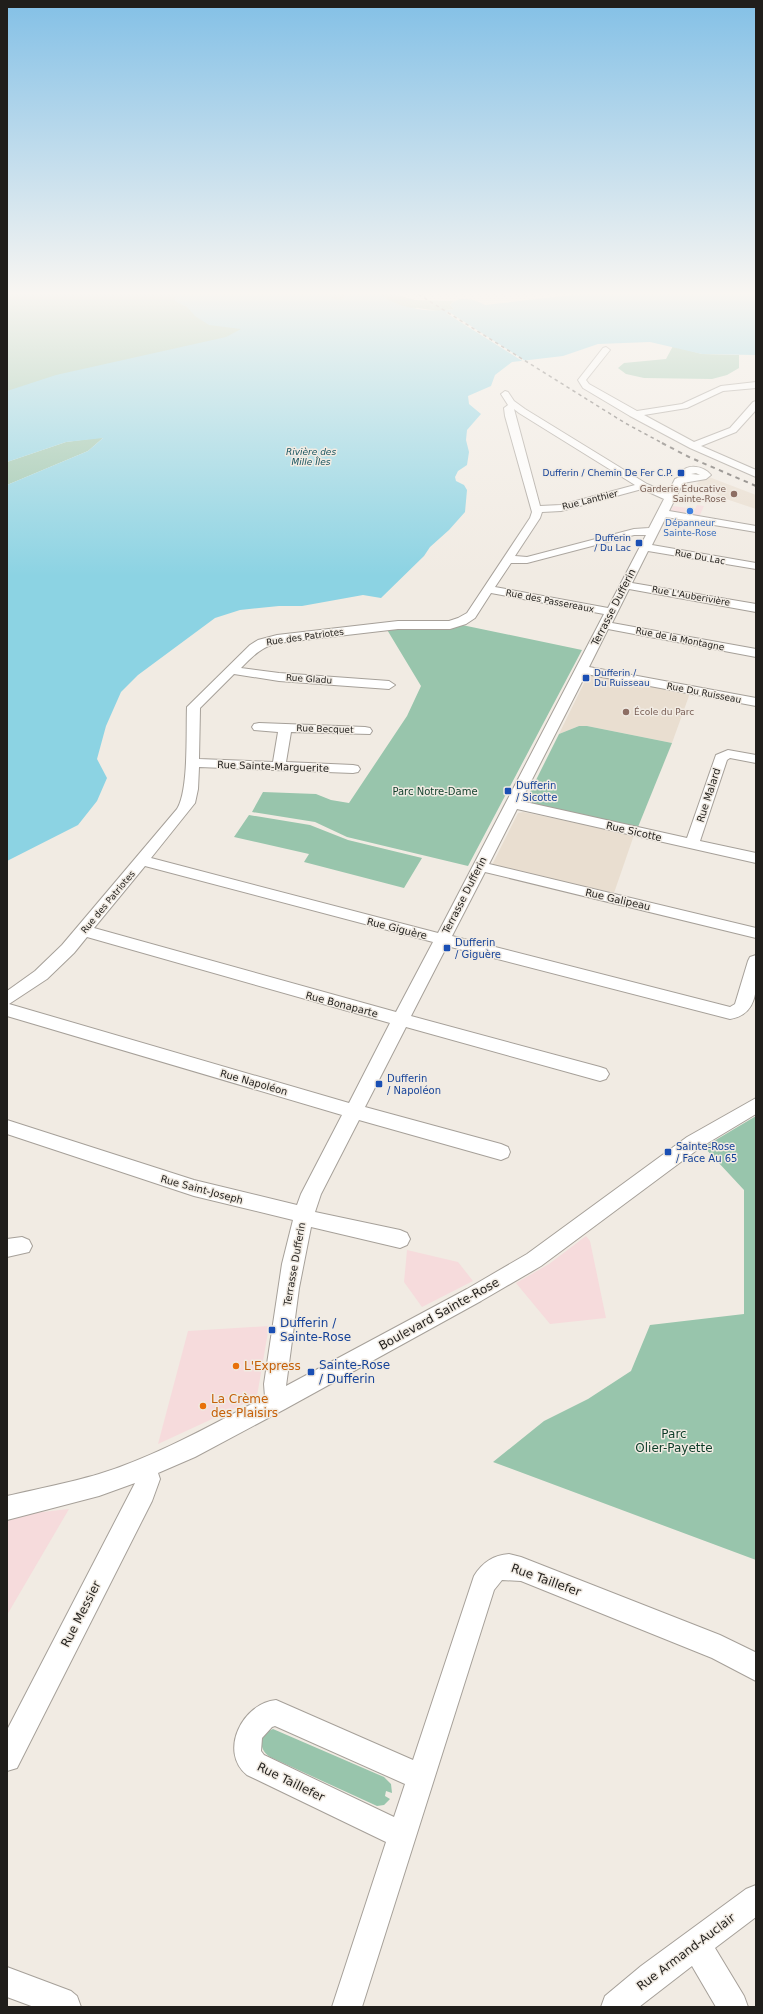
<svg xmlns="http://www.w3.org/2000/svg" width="763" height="2014" viewBox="0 0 763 2014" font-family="'DejaVu Sans',sans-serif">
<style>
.commercial{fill:#f6dbdc}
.built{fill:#e9ded0}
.green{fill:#98c5ac}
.water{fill:#8cd3e3}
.pier{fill:#f1ebe3}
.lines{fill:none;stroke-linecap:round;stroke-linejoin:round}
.minor-casing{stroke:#a6a099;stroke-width:2}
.minor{fill:#fff;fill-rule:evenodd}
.rail-far1{stroke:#6b6763;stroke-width:1.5;stroke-dasharray:3.5 3.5;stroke-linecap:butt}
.rail{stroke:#6b6763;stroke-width:2;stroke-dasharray:4.5 4.5;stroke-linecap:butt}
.transit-dot{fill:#1a4fb4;stroke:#f1ebe3;stroke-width:1.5}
.education-dot{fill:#8d6e63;stroke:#f1ebe3;stroke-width:1.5}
.shop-dot{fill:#3f7fe0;stroke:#f1ebe3;stroke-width:1.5}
.food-dot{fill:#e8710a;stroke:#f1ebe3;stroke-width:1.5}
.labels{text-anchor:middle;stroke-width:3;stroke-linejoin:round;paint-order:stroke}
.far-water-label{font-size:9px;font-style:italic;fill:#195560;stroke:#f1ebe3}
.far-transit-label{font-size:9px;fill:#164399;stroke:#f1ebe3;text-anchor:end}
.far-education-label{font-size:9px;fill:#785e54;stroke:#f1ebe3;text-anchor:end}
.far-street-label{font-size:9px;fill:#201e1b;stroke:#f1ebe3}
.far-shop-label{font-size:9px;fill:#366cbe;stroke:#f1ebe3}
.street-label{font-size:10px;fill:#201e1b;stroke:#f1ebe3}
.transit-label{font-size:10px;fill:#164399;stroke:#f1ebe3;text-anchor:start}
.park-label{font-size:10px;fill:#0d3c28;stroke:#f1ebe3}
.near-street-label{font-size:12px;fill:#201e1b;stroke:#f1ebe3}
.near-transit-label{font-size:12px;fill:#164399;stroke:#f1ebe3;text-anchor:start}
.near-food-label{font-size:12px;fill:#c56008;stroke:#f1ebe3;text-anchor:start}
.near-park-label{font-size:12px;fill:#0d3c28;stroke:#f1ebe3}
</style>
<rect width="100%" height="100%" fill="#f1ebe3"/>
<!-- commercial -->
<g class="commercial">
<path d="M697,505l7,1 -5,11 -29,-4 3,-7 22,3z"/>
<path d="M586,1236l4,5 16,77 -56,6 -34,-41 33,-19z"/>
<path d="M407,1250l51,12 15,19 -51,26 -18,-25z"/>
<path d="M269,1326l-12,70 -19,11 -80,37 30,-113z"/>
<path d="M69,1509l-62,106v-99z"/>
</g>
<!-- built -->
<g class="built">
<path d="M709,477l47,18v14l-27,-9 -33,-16 3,-2 -2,-1z"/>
<path d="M588,675l102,18 -18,50 -85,-17h-8l-20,8z"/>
<path d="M523,812l111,23 -20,58 -122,-28 26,-52z"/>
</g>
<!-- green -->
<g class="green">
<path d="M7,294h387l21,6 38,1 -3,4 4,4 -16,2 -20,-3 -163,22 -248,66z"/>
<path d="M673,346l29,8 37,1v13l-12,7 -15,4 -68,-1 -18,-4 -8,-6 6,-5 42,-4z"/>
<path d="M104,437l-16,14 -81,34v-23l59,-20z"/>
<path d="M462,625l120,25 -114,216 -121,-29 -32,-15 -63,-10 11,-20 53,2 15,6 18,3 58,-87 14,-30 -35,-58z"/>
<path d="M579,726h8l85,17 -34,84 -103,-23 -9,-4 33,-66z"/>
<path d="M249,815l61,10 38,15 74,18 -18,30 -100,-26 5,-8 -75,-17z"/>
<path d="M756,1116v444l-263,-98 51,-41 44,-22 43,-28 19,-46 94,-11v-124l-40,-43z"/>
<path d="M273,1729l111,48 7,7 1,9 -6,-2 -1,5 5,3 -6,6 -7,1 -107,-49c-12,-8 -11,-22 3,-28z"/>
</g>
<!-- water -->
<path class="water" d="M178,294h150l5,5 8,1 3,-3 -1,-3h37c17,15 53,19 74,15l-4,-4c8,-10 25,-6 35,0l96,-11h175v61l-54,-1 -52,-12 -52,2 -35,12 -51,6 -17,13 -4,11 -23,10 1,8 12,10 -14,16 -1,10 3,12 -2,13 -9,6 -3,6 1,4 8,4 3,5 -2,22 -16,18 -19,17 -6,9 -43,42 -18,-3 -61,11h-23l-39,4 -25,8 -77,57 -17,17 -15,34 -9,33 10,19 -10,23 -19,24 -71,36v-376l81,-34 15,-13 -37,4 -59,20v-71l49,-16 170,-38 15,-8 -32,-4 -14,-9 -8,-9 -12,-6v-6z"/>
<!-- pier -->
<path class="pier" d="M449,312l78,50h-3l-78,-49z"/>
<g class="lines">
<defs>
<g id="minor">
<path d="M606,347l4,3 -24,30 3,4 48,27 45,-7 39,-18 35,-4v6l-33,3 -36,17 -43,7 50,27 36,-14 23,-26 3,-1v9l-20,22 -35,14 55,24v7l-66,-29 -60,-32 -47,-28 -5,-8 25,-32z"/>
<path d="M505,391l3,1 6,9 11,8 122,75 21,9 7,-14 7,-3 -2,-3c8,-10 24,-7 31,2l-5,4 -23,4 -14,28 87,15v6l-90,-15 -14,28 104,18v6l-108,-18 -16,32 124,21v8l-127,-23 -17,34 144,26v8l-148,-28 -19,38 167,31v8l-170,-32 -65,127 166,37 29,-83 12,-5 28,5v8l-26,-5 -3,2 -27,81 56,12v10l-239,-54 -28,55 267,64v10l-271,-66 -33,64 278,71 5,-3 13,-43 2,-4 6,-2c0,25 6,59 -26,64l-283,-73 -36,70 189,51 6,2 3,5 -3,5 -6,2 -194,-54 -41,80 136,37 7,3 2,5 -2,5 -7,3 -142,-40 -38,74 -6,18 85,18 7,3 3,6 -3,6 -7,3 -89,-21 -12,61 -13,98 181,-97 60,-35 160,-117 69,-39v16l-55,33 -160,119 -60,35 -196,108 -90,48 -37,16 2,6 -8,22 -135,267 -10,3v-41l128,-247 -36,13 -92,24v-24c30,-7 62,-13 92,-22 58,-18 112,-49 166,-77l-1,-13 18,-120 11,-44 -99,-24 -187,-62v-14l187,60 103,25 4,-11 41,-79 -335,-99v-25l28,-20 27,-26 115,-136c12,-19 9,-78 10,-102l63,-62 8,-5 19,-5 121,-14h51l9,-3 9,-5 63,-95 2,-6 -27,-96 -1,-8 4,-3 -7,-11zM514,409l5,4 116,72 -74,20 -21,1zM696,473l4,2 -9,-1zM642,489l22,10 -15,29 -15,1 -107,28 -12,-1 25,-38 2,-6 19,-1zM634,535h12l-38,73 -113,-21 16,-24h16zM491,593l113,21 -166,319 -287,-75 44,-55 3,-14 1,-22 154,6 5,-1 2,-3 -2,-3 -5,-1 -67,-3 5,-30 79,2 2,-3 -2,-3 -5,-1 -106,-4 -5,1 -2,3 2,3 24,2 -5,30 -74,-3 1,-51 34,-34 45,7 110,8 6,-4 -6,-4 -110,-8 -38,-5c12,-12 20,-21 37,-25l120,-14h52l16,-5 9,-6zM145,866l288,76 -37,70 -302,-84zM87,937l303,86 -41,80 -340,-99 38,-25 27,-26z"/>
<path d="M22,1237l7,3 3,6 -3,6 -22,5v-18z"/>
<path d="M509,1554l12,3 199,78 35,17 1,29 -44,-23 -191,-77 -19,-1 -8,10 -132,417h-30l54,-165 -139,-67c-29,-24 -4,-72 29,-75l137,60 61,-184c8,-13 19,-21 35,-22zM275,1726l130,58 -11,33 -130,-62 -3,-4 1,-13 10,-11z"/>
<path d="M756,1885v32l-41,31 29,48 4,11h-32l-24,-41 -53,41h-38l4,-11 36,-30 105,-77z"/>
<path d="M7,1967l64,24 6,5 4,11h-47l-27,-10z"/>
</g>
</defs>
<!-- minor casing -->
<use href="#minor" class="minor-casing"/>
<!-- minor -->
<use href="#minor" class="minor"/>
<!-- rail-far1 -->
<path class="rail-far1" d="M418,294l207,129 39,21"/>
<!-- rail -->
<path class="rail" d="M662,443l27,14 67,29"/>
</g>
<!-- sky -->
<linearGradient id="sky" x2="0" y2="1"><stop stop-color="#83c0e6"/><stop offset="0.51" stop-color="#f9f6f2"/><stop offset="1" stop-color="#f9f6f2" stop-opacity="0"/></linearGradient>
<rect width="763" height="576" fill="url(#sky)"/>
<!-- markers -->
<g class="transit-dot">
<rect x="677" y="469" width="8" height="8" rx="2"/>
<rect x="635" y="539" width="8" height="8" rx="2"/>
<rect x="582" y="674" width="8" height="8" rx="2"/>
<rect x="504" y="787" width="8" height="8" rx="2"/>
<rect x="443" y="944" width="8" height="8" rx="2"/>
<rect x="375" y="1080" width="8" height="8" rx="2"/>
<rect x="664" y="1148" width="8" height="8" rx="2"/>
<rect x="268" y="1326" width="8" height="8" rx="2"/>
<rect x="307" y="1368" width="8" height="8" rx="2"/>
</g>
<g class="education-dot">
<circle cx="734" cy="494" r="4"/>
<circle cx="626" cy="712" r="4"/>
</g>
<circle class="shop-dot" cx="690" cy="511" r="4"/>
<g class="food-dot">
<circle cx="236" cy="1366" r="4"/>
<circle cx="203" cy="1406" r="4"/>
</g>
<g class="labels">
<!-- far-water labels -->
<g class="far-water-label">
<text x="311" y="455">Rivière des<tspan x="311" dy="10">Mille Îles</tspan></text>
</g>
<!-- far-transit labels -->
<g class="far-transit-label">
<text x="673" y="476">Dufferin / Chemin De Fer C.P.</text>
<text x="631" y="541">Dufferin<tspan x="631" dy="10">/ Du Lac</tspan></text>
<text x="594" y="676" text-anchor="start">Dufferin /<tspan x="594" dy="10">Du Ruisseau</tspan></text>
</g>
<!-- far-education labels -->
<g class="far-education-label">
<text x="726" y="492">Garderie Éducative<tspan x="726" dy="10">Sainte-Rose</tspan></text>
<text x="634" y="715" text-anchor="start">École du Parc</text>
</g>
<!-- far-street labels -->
<g class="far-street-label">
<text transform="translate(590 500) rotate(-14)" y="3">Rue Lanthier</text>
<text transform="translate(700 557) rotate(10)" y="3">Rue Du Lac</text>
<text transform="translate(691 596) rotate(10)" y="3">Rue L'Auberivière</text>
<text transform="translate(550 601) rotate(11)" y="3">Rue des Passereaux</text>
<text transform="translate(305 637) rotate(-8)" y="3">Rue des Patriotes</text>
<text transform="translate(680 639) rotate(11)" y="3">Rue de la Montagne</text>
<text transform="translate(309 679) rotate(4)" y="3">Rue Gladu</text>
<text transform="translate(704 693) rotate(11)" y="3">Rue Du Ruisseau</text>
<text transform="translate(325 729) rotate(2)" y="3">Rue Becquet</text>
<text transform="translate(108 902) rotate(-50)" y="3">Rue des Patriotes</text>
</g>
<!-- far-shop labels -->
<g class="far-shop-label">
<text x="690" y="526">Dépanneur<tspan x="690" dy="10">Sainte-Rose</tspan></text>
</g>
<!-- street labels -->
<g class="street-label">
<text transform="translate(613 607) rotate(-63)" y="4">Terrasse Dufferin</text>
<text transform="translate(273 766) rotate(2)" y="4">Rue Sainte-Marguerite</text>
<text transform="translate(708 795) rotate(-72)" y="4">Rue Malard</text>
<text transform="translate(634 831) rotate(13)" y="4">Rue Sicotte</text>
<text transform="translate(464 895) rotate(-63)" y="4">Terrasse Dufferin</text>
<text transform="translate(618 899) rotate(13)" y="4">Rue Galipeau</text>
<text transform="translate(397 928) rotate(14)" y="4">Rue Giguère</text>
<text transform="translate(342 1004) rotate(15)" y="4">Rue Bonaparte</text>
<text transform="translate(254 1082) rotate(16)" y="4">Rue Napoléon</text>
<text transform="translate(202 1189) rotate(15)" y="4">Rue Saint-Joseph</text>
<text transform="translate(294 1264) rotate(-80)" y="4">Terrasse Dufferin</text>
</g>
<!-- transit labels -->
<g class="transit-label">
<text x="516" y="789">Dufferin<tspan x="516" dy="12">/ Sicotte</tspan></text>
<text x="455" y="946">Dufferin<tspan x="455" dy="12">/ Giguère</tspan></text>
<text x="387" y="1082">Dufferin<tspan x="387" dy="12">/ Napoléon</tspan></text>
<text x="676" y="1150">Sainte-Rose<tspan x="676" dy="12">/ Face Au 65</tspan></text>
</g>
<!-- park labels -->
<g class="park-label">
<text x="435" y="795">Parc Notre-Dame</text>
</g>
<!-- near-street labels -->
<g class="near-street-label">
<text transform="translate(439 1314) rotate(-29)" y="4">Boulevard Sainte-Rose</text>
<text transform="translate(546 1580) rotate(20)" y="4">Rue Taillefer</text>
<text transform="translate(81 1614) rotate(-63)" y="4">Rue Messier</text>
<text transform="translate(291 1782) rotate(26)" y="4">Rue Taillefer</text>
<text transform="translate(686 1952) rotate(-37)" y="4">Rue Armand-Auclair</text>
</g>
<!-- near-transit labels -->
<g class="near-transit-label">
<text x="280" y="1327">Dufferin /<tspan x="280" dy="14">Sainte-Rose</tspan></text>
<text x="319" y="1369">Sainte-Rose<tspan x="319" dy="14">/ Dufferin</tspan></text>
</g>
<!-- near-food labels -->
<g class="near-food-label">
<text x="244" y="1370">L'Express</text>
<text x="211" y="1403">La Crème<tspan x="211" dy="14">des Plaisirs</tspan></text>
</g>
<!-- near-park labels -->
<g class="near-park-label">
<text x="674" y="1438">Parc<tspan x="674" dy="14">Olier-Payette</tspan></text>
</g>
</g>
<!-- border -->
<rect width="763" height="2014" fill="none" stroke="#201e1b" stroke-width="16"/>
</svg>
